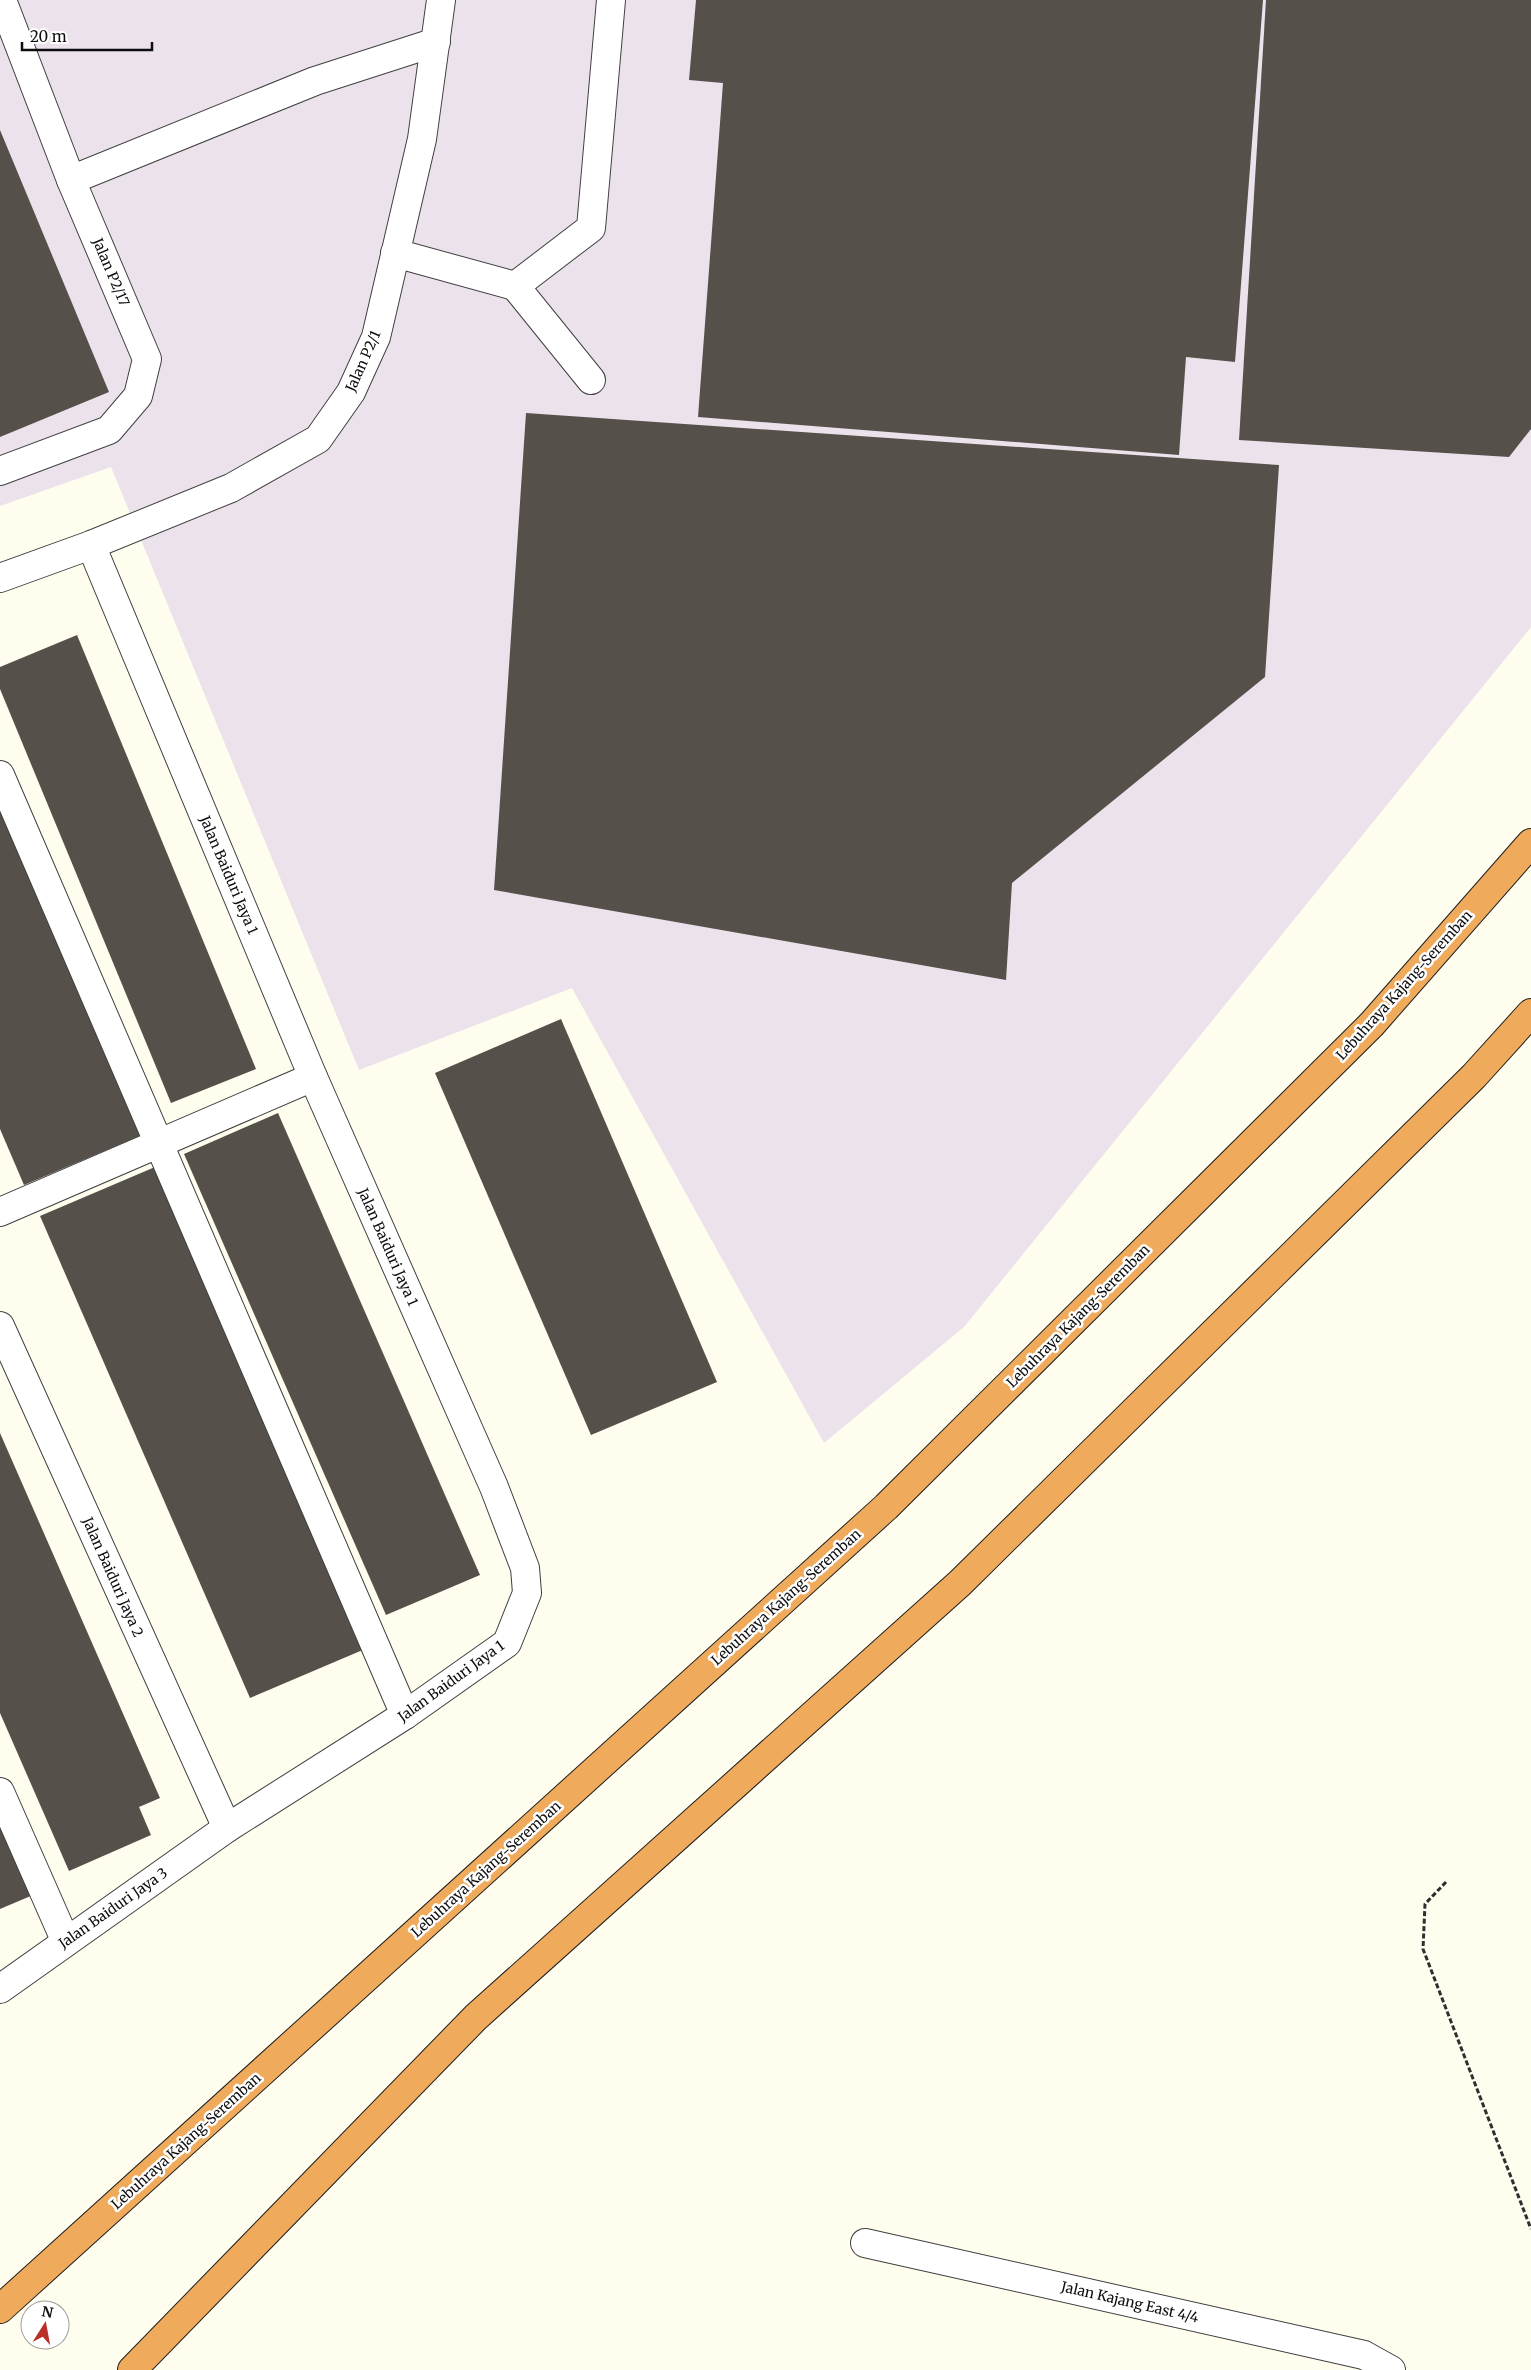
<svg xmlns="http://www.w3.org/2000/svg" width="1531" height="2370" viewBox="0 0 1531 2370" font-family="Merriweather,serif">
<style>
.industrial{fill:#ece2ec}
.building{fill:#56504a}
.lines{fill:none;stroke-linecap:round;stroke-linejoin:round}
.minor-casing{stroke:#404040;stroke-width:30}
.highway-casing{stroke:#1e1e1e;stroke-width:30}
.path{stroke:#2f2f2f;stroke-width:3;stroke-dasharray:5 2.5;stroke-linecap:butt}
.minor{stroke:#fff;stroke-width:28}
.highway{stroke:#efab5b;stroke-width:28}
.labels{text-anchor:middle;stroke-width:5;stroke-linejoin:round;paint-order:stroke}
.street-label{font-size:14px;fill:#0d0d0d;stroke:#fff}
</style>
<rect width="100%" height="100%" fill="#fefdee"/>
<!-- industrial -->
<path class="industrial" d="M0,0h1531v627l-567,700 -140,116 -252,-455 -213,82 -248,-603 -111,39z"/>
<!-- building -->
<g class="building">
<path d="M696,0h567l-28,362 -49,-5 -7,98 -481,-38 25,-334 -34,-3z"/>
<path d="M1266,0h265v429l-22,28 -270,-17z"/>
<path d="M0,130l109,262 -109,45z"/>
<path d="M526,413l753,52 -14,212 -253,206 -6,97 -512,-90z"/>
<path d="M77,635l179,434 -85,34 -171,-414v-22z"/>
<path d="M0,804l142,331 -118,50 -24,-56z"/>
<path d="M561,1019l156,363 -126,53 -156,-362z"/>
<path d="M278,1113l202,462 -94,40 -202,-461z"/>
<path d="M155,1167l210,482 -115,49 -210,-482z"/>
<path d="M0,1433l160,365 -21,9 12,28 -82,36 -69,-158z"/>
<path d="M0,1819l33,76 -33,14z"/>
</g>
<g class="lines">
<defs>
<g id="minor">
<path d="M71,180l244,-99 121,-39"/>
<path d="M395,253l120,33 76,-58 20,-228"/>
<path d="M515,286l76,94"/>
<path d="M0,471l109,-41 29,-34 9,-37 -76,-179 -69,-180"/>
<path d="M0,578l91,-33 140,-57 87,-49 33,-47 25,-55 46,-198 19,-139"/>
<path d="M0,775l405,940"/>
<path d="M0,1212l313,-135"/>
<path d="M0,1326l227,502"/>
<path d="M0,1792l66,150"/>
<path d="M0,1989l227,-161 178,-113 102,-72 20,-50 -2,-25 -31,-81 -181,-410 -222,-532"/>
<path d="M865,2243l499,112 27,15"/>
</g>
<g id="highway">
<path d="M0,2309l886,-802 486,-483 159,-181"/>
<path d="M132,2370l344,-353 484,-434 514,-507 57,-63"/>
</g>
</defs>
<!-- minor casing -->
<use href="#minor" class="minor-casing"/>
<!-- highway casing -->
<use href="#highway" class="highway-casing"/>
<!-- path -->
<path class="path" d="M1446,1882l-21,22 -2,45 108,280"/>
<!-- minor -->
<use href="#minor" class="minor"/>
<!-- highway -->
<use href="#highway" class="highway"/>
</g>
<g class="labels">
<!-- street labels -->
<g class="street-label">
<text transform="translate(111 272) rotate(67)" y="5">Jalan P2/17</text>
<text transform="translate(363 361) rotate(-66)" y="5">Jalan P2/1</text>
<text transform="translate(229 875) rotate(67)" y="5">Jalan Baiduri Jaya 1</text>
<text transform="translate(1404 985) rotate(-48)" y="5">Lebuhraya Kajang-Seremban</text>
<text transform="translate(388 1247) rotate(66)" y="5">Jalan Baiduri Jaya 1</text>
<text transform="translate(1078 1316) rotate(-45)" y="5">Lebuhraya Kajang-Seremban</text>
<text transform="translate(113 1577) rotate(66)" y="5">Jalan Baiduri Jaya 2</text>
<text transform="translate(786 1597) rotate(-42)" y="5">Lebuhraya Kajang-Seremban</text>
<text transform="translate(451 1681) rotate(-36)" y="5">Jalan Baiduri Jaya 1</text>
<text transform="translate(486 1869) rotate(-42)" y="5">Lebuhraya Kajang-Seremban</text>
<text transform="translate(113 1908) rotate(-35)" y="5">Jalan Baiduri Jaya 3</text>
<text transform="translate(186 2141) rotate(-42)" y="5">Lebuhraya Kajang-Seremban</text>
<text transform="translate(1130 2302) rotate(13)" y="5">Jalan Kajang East 4/4</text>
</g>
</g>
<!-- north arrow -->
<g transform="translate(45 2325) rotate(11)"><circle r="24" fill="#ffffff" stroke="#9e9e9e"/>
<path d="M0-4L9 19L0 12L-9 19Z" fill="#b92f2a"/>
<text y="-8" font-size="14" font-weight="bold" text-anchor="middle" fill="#0d0d0d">N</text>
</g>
<!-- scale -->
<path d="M22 42v8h130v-8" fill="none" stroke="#0d0d0d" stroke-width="2.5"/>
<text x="30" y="42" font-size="15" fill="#0d0d0d" stroke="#ffffff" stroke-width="4" paint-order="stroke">20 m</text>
</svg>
